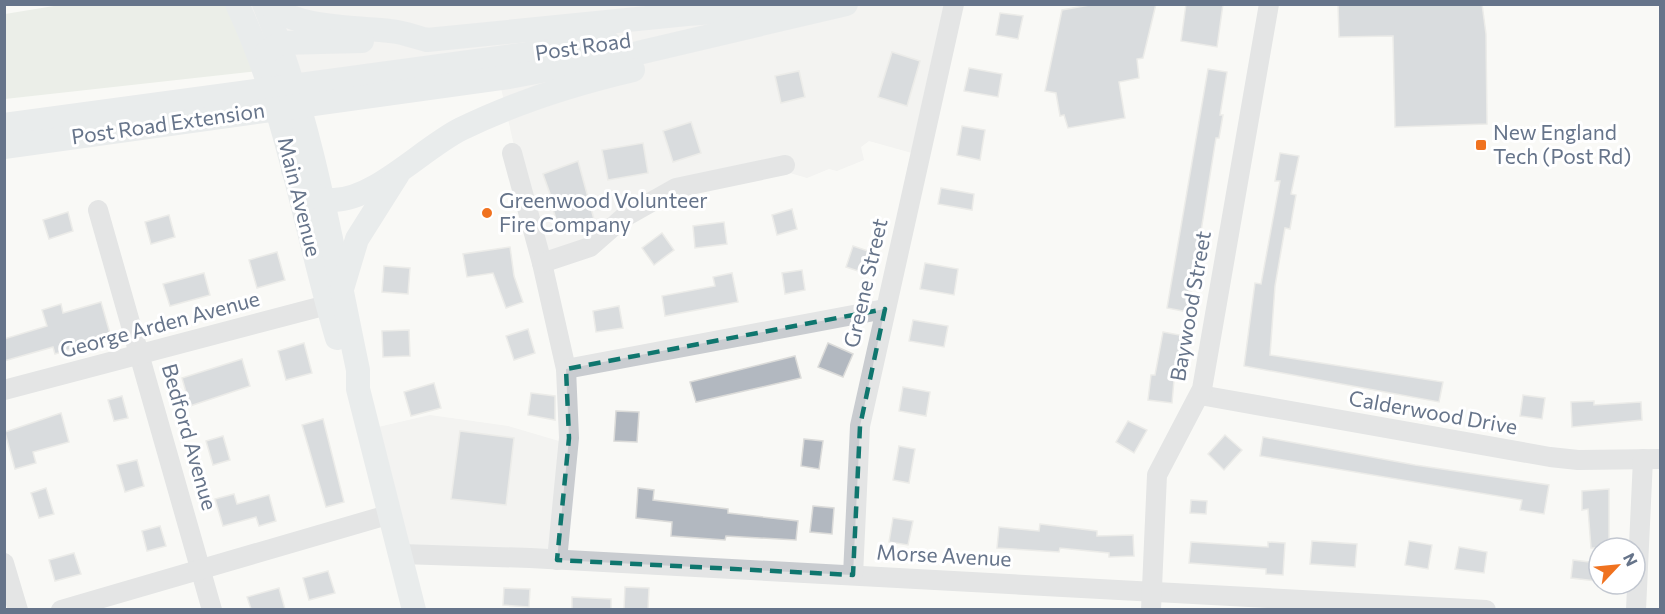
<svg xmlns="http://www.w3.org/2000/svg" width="1665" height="614" viewBox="0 0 1665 614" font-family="Commissioner,sans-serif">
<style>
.built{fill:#eaeaea}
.green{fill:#d9e1d7}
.building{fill:#b2b8c0;stroke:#dbdbd9;stroke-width:1.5}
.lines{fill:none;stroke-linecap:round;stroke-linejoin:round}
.minor{stroke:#c9ccd0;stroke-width:20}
.major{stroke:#d6dbe0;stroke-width:24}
.marked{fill:none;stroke:#0f766e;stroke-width:4.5;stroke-dasharray:12 8;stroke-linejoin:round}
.poi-dot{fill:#f0721f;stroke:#fff;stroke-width:2}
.labels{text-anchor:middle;stroke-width:6;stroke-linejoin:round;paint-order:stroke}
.street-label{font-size:21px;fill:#66748a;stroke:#fff}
.poi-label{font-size:21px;fill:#66748a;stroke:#fff;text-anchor:start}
</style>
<rect width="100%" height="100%" fill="#f9f9f6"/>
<!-- built -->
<g class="built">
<path d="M237,5h725l-43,150 -50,-14 -8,6 3,13 -27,11 -8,-2 -22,9 -17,-5 -71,14 -67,18 -108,58 -27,-104 -18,-80 -196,31z"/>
<path d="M430,415l78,11 61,18 -9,113 -164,-7 -35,-119z"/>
</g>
<!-- green -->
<path class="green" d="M66,4l171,1 21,66 -253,28v-85z"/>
<!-- building -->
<g class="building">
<path d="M1095,4h61l-13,54 -6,1 2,19 -20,4 6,36 -57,10 -4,-13 -4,1 -4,-23 -11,-2 17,-81z"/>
<path d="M1186,4h37l-6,43 -36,-6z"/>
<path d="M1338,4h144l4,30 1,90 -92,3 -2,-91 -54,1z"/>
<path d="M1000,13l23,3 -5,23 -22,-4z"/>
<path d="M892,52l28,9 -13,45 -29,-9z"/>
<path d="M969,68l33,6 -4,23 -34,-6z"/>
<path d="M1208,69l19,3 -7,43h3l-4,23h-3l-28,174 -21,-4z"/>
<path d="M799,71l6,26 -24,6 -6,-27z"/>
<path d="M691,122l10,31 -28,9 -10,-31z"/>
<path d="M962,126l23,4 -5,30 -23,-5z"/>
<path d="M643,143l5,30 -40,7 -6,-30z"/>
<path d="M1280,153l19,3 -8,38 5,1 -6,34 -5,-1 -10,58 -5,69 173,27 -4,20 -195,-36 11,-83 6,1 19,-103h-5z"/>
<path d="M578,161l17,62 -35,10 -7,-24 2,-1 -12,-34z"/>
<path d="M941,188l33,6 -2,16 -34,-6z"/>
<path d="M792,209l5,20 -20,6 -5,-20z"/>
<path d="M68,212l5,19 -24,8 -6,-19z"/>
<path d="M169,215l6,22 -24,7 -6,-22z"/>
<path d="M724,222l3,22 -32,4 -2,-22z"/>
<path d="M662,233l12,17 -20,15 -12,-17z"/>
<path d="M853,246l21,7 -7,21 -21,-7z"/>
<path d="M510,247l4,29 9,26 -17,6 -13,-35 -26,4 -4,-23z"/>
<path d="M277,252l8,28 -28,8 -8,-28z"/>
<path d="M925,263l33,6 -4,26 -34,-6z"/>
<path d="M384,266l26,2 -2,26 -26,-2z"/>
<path d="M802,270l3,20 -20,4 -3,-21z"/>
<path d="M204,273l6,22 -40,11 -7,-22z"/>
<path d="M732,273l6,29 -73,14 -3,-20 53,-10 -2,-9z"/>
<path d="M101,302l10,35 -56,17 -2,-7 -49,14v-22l43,-13 -5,-16 19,-6 2,9z"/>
<path d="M619,306l4,22 -27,4 -3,-21z"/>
<path d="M913,320l35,6 -4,21 -35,-6z"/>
<path d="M528,329l7,24 -21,7 -8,-24z"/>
<path d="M409,330l1,26 -27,1 -1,-26z"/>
<path d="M1163,332l22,4 -4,21h-5l-4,46 -24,-3 3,-25h4z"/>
<path d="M304,343l8,30 -26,7 -8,-29z"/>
<path d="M828,343l25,11 -10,23 -25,-10z"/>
<path d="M795,356l6,22 -105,24 -6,-20z"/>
<path d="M242,359l8,27 -60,20 -8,-28z"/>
<path d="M434,383l7,25 -30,8 -7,-24z"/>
<path d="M903,387l27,5 -4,24 -27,-5z"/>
<path d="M531,393l24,3v24l-27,-5z"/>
<path d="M1523,395l22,3 -3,21 -22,-3z"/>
<path d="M122,396l6,22 -14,3 -6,-21z"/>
<path d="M1594,401v4l47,-3 1,18 -70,7 -1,-25z"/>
<path d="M616,411l23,1 -2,30 -23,-1z"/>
<path d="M61,413l8,29 -36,10 3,11 -21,6 -10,-37z"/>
<path d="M323,419l21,83 -18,5 -24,-82z"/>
<path d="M1128,421l19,9 -13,23 -18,-11z"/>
<path d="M460,431l54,7 -8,67 -55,-6z"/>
<path d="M1225,435l17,15 -18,20 -16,-16z"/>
<path d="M223,436l7,24 -17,5 -7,-24z"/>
<path d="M1263,437l152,28 134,20 -5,29 -24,-4 2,-10 -262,-44z"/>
<path d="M804,439l19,2 -4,28 -18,-3z"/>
<path d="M899,446l16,3 -6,34 -16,-3z"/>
<path d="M137,460l7,26 -19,6 -8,-27z"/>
<path d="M46,488l8,26 -15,4 -8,-25z"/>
<path d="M638,488l16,2 -1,10 75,9v4l70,8 -2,19 -70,-4 -1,4 -54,-4 1,-14 -36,-4z"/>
<path d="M1609,489v59h-18l-3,-39 -6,1v-19z"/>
<path d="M234,494l3,10 32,-9 7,26 -17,5 -3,-9 -33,9 -8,-27z"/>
<path d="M1191,500l16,1 -1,13 -16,-1z"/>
<path d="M813,506l21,2 -2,26 -22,-2z"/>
<path d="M893,518l20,3 -5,24 -19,-3z"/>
<path d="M1040,524l57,7v5l36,-1 1,21 -25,1v-4l-49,-5 -1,4 -62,-4 2,-21 40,4z"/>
<path d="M160,526l6,20 -19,5 -5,-20z"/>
<path d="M1312,541l45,3 -2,23 -45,-3z"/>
<path d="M1409,541l23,4 -4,24 -23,-4z"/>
<path d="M1191,542l77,5v-5l17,1 -2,32 -17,-1v-5l-77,-6z"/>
<path d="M1459,547l28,5 -3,21 -29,-4z"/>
<path d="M74,553l7,21 -26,7 -6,-21z"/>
<path d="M1573,560l25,3 -2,18 -25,-3z"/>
<path d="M328,571l7,22 -26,7 -6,-22z"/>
<path d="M625,587l24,1 -1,21h-24z"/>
<path d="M279,588l6,21h-34l-4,-12z"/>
<path d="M504,588l26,1 -1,18 -26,-2z"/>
<path d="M572,597l39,2v10h-39z"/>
</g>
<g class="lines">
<!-- minor -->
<g class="minor">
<path d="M512,153l30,110 24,106 3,69 -12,122"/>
<path d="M98,210l114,400"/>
<path d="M542,263l48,-16 33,-29 53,-30 109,-23"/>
<path d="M566,369l319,-60"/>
<path d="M4,390l323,-85"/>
<path d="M1200,395l350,62 28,3 82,-1"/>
<path d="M400,554l130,4 956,52"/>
<path d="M4,563l14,47"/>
<path d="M853,575l7,-149 94,-422"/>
<path d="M61,610l330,-96"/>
<path d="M1151,610l6,-135 45,-86 67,-385"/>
<path d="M1636,610l7,-151"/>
</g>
<!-- major -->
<g class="major">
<path d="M237,4c50,105 67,223 100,334"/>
<path d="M264,4c48,117 68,243 94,366v19l56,221"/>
<path d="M268,4c28,25 87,23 122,27 13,1 25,6 37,9l260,-26 98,-7"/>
<path d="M267,52l13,-9 82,-2"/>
<path d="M4,125l605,-82"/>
<path d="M4,147l505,-70 129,-24 208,-49"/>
<path d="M293,170c12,17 19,31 41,30 42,-1 89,-52 127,-71 55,-27 112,-45 172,-59"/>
<path d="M342,289l15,-50 41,-65"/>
</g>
</g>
<!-- marked area -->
<path d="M0 0H1665V614H0ZM885,309l-25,117 -7,149 -296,-15 12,-122 -3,-69z" fill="#f9f9f6" fill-opacity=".55" fill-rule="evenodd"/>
<path class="marked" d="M885,309l-25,117 -7,149 -296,-15 12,-122 -3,-69z"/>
<!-- markers -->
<g class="poi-dot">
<rect x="1475" y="139" width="12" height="12" rx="3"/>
<circle cx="487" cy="213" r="6"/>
</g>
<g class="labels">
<!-- street labels -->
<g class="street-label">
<text transform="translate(583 47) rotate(-8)" y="7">Post Road</text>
<text transform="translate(168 124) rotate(-8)" y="7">Post Road Extension</text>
<text transform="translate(299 197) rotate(76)" y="7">Main Avenue</text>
<text transform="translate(866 283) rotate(-77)" y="7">Greene Street</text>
<text transform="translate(1191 306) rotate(-80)" y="7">Baywood Street</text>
<text transform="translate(160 325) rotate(-15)" y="7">George Arden Avenue</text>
<text transform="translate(1433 413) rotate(10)" y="7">Calderwood Drive</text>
<text transform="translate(189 437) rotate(74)" y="7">Bedford Avenue</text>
<text transform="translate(944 556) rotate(3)" y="7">Morse Avenue</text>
</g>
<!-- poi labels -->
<g class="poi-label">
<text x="1493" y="140">New England<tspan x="1493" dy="24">Tech (Post Rd)</tspan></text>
<text x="499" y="208">Greenwood Volunteer<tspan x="499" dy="24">Fire Company</tspan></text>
</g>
</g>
<!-- border -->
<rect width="1665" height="614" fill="none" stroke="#66748a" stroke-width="12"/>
<!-- north arrow -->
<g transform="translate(1617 566) rotate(64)"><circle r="28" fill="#ffffff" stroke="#c2c7d0" stroke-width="1.5"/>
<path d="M0-4.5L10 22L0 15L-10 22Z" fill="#f0721f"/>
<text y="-9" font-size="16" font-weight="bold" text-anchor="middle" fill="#66748a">N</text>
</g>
</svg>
